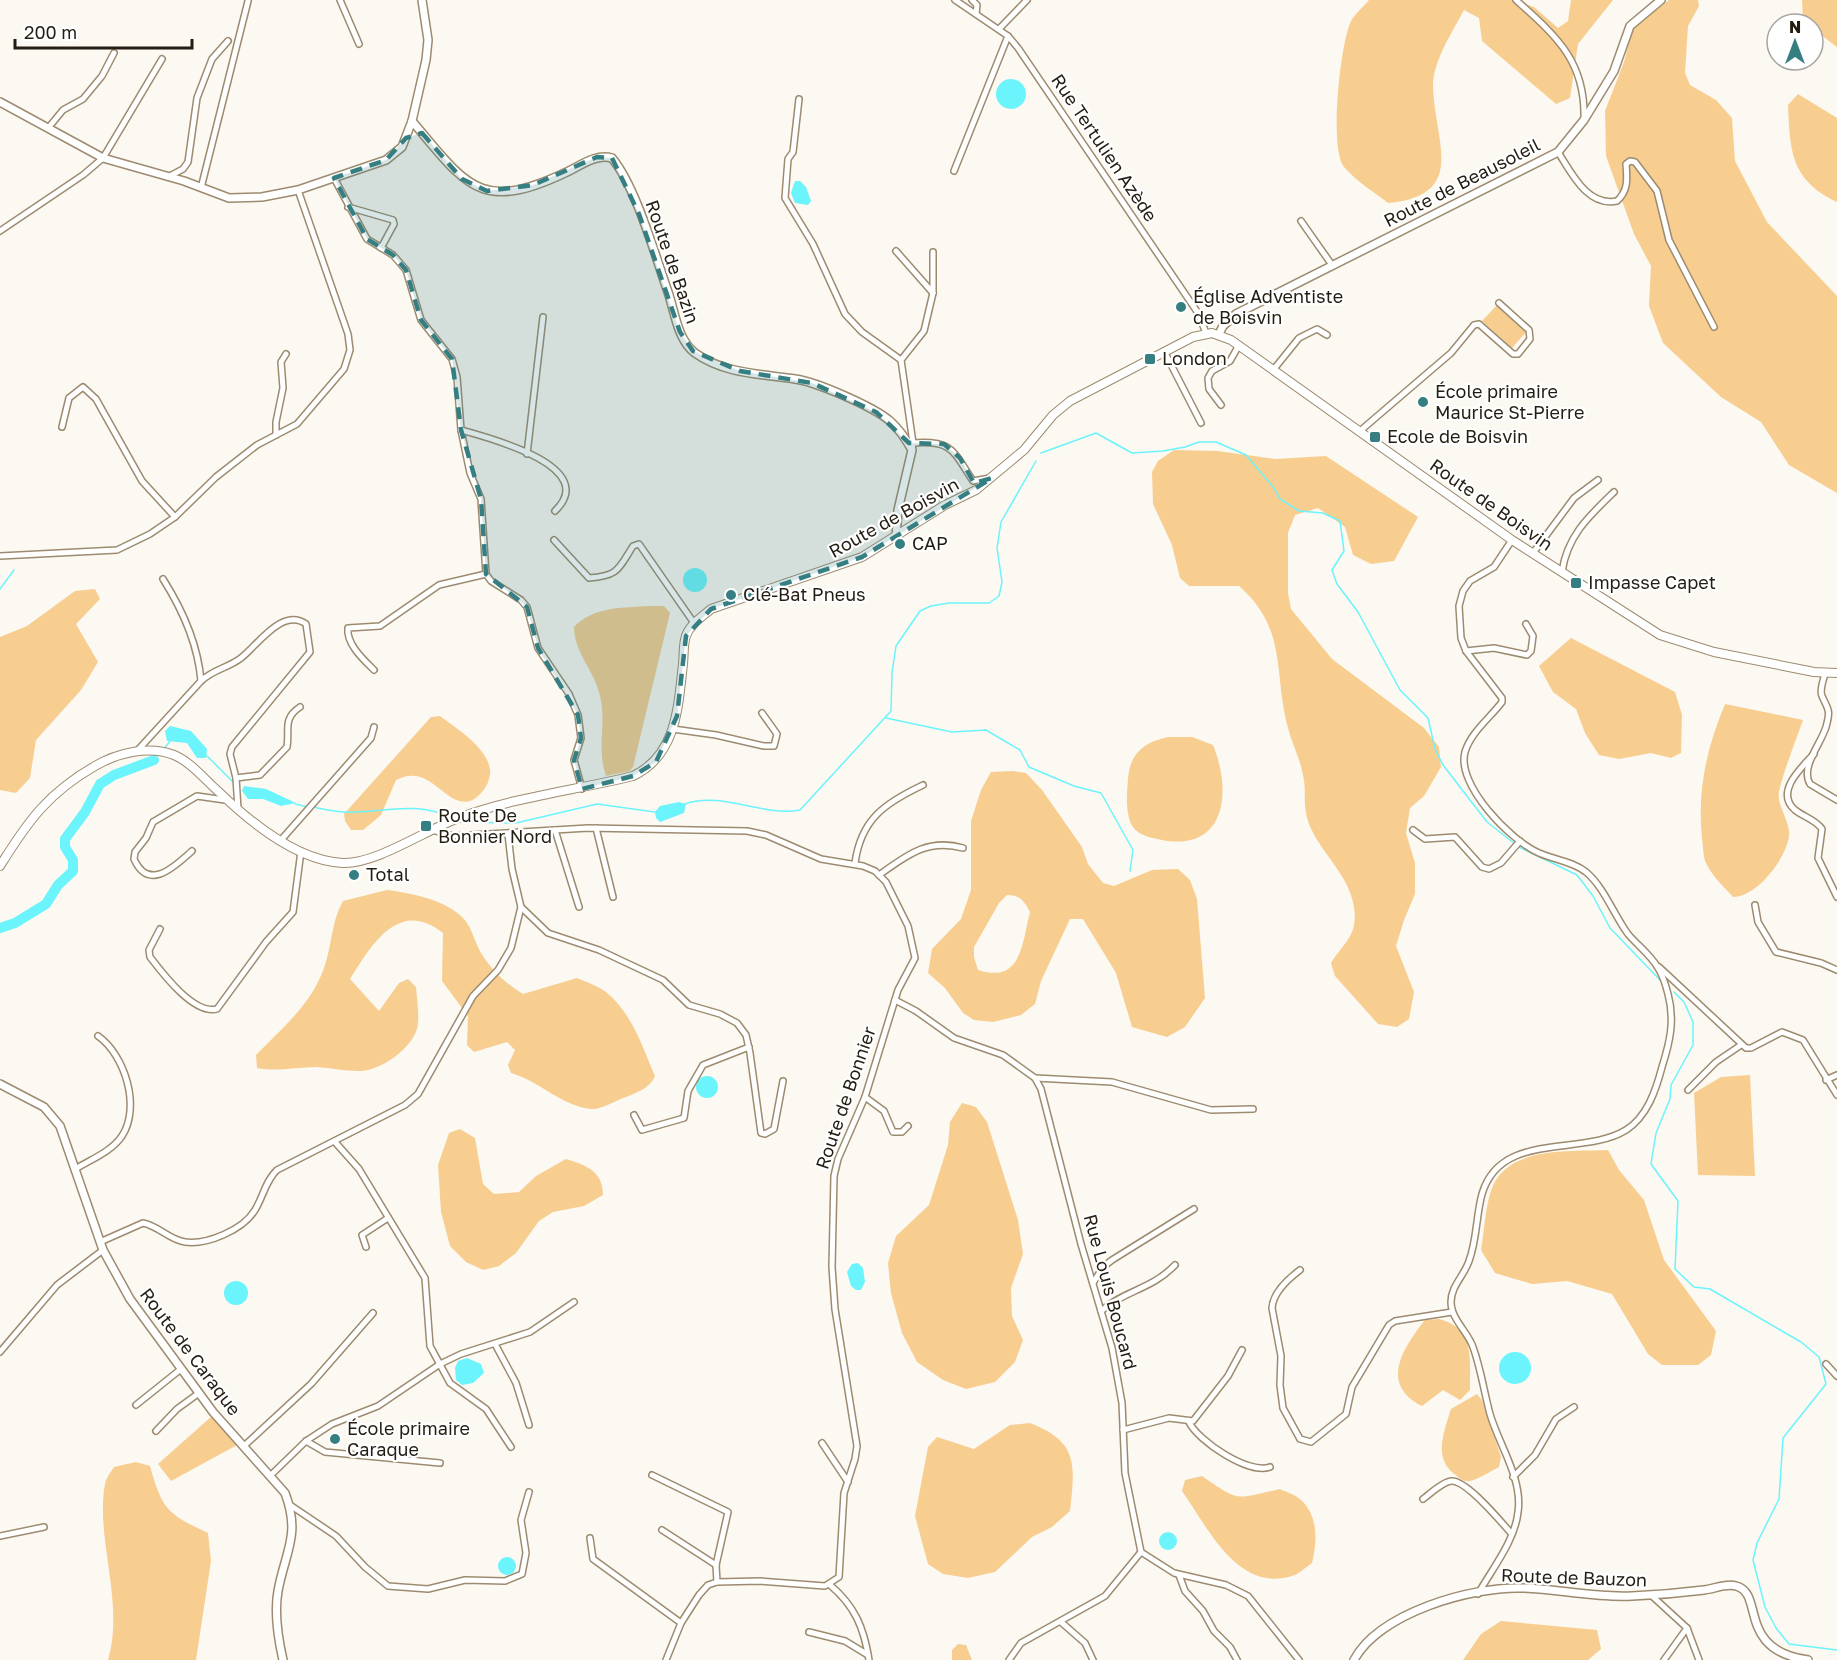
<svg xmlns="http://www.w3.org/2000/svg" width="1837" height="1660" viewBox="0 0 1837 1660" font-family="'Golos Text',sans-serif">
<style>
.green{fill:#f7ce90;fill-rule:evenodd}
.water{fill:#6bf4fb}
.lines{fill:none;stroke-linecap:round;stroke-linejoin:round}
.stream{stroke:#6bf4fb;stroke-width:1.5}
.river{stroke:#6bf4fb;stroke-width:10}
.minor-casing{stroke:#9d8b70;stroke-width:8}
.tertiary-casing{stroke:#9d8b70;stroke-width:10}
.secondary-casing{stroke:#9d8b70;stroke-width:10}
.minor{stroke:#fff;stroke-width:5}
.tertiary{stroke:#fff;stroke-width:7}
.secondary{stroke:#fff;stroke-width:8}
.marked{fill:#357e82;fill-opacity:0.2;stroke:#357e82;stroke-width:4.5;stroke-dasharray:12 8;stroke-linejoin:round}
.poi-dot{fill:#357e82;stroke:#fff;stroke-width:2}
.labels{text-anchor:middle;stroke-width:4.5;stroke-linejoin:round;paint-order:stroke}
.street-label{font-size:18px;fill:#241d12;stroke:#fff}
.poi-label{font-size:18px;fill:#241d12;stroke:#fff;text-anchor:start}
</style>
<rect width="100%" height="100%" fill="#fcf8f2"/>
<!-- green -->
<g class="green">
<path d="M1369,0h145l20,7 24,21 10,-7 3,-21h42l-35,44 -8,54 -14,6 -74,-63 -3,-23 -15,-8c-11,21 -31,51 -31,76 1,55 36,109 -45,117 -14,-11 -32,-22 -44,-36 -15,-18 -4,-123 7,-146 4,-7 12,-14 18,-21z"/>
<path d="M1669,0h29l1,6 -11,20 -3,47 5,12 26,15 16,18 3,43 32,61 70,74v197l-48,-28 -28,-43 -40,-25 -58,-54 -14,-37 2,-40 -17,-32 -28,-78 -1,-45 19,-49 9,-34z"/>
<path d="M1802,0h35v47l-24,-18v-5l-10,-4z"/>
<path d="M1798,94l39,24v84c-46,-22 -47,-50 -49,-97z"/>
<path d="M1497,305l30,26 -15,17 -30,-27z"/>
<path d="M1174,450l43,1 58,8 51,-3 92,61 -24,44 -23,3 -18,-9 -8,-28 -27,-19 -23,7 -7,18v60l3,16 41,50 92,69 15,19 2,20 -17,29 -14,12 -4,25 9,30v31l-11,26 -8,26 18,46 -5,27 -12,8 -19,-3 -43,-48 -4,-13c14,-22 27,-27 23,-56 -5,-33 -33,-53 -45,-83 -7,-20 -2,-31 -6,-49 -3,-17 -11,-31 -15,-47 -15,-56 0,-99 -49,-142h-50l-9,-8 -8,-33 -19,-41 -1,-32 6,-11z"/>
<path d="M95,589l5,10 -24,25 22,38 -17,28 -45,50 -6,38 -14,15 -16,-3v-153l27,-11 48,-35z"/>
<path d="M649,606h15l6,7 -37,154 -3,4 -24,5c-10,-30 1,-50 -6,-80 -5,-25 -26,-43 -26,-69 20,-21 48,-19 75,-21z"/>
<path d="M1571,638l104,54 7,23 -1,38 -10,5 -20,-5 -32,6 -20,-4 -14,-22 -9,-24 -23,-17 -14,-26z"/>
<path d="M1725,704l78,16c-8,23 -18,47 -24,71 -3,14 12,31 10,45 -3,23 -32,61 -56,61 -10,-11 -22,-22 -28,-36 -2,-7 -2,-16 -3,-23 -5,-48 5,-91 23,-134z"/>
<path d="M440,716c16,12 53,35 50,59 -2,9 -4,13 -11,20 -19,19 -36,-7 -52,-15 -11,-6 -20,-5 -31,0l-15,35 -18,15h-12l-6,-9 -1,-7 87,-97z"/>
<path d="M1168,737h24l21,8c21,52 10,112 -60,93 -9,-2 -17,-5 -22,-14 -6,-15 -4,-30 -3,-45 2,-26 16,-37 40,-42z"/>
<path d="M1013,771l13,2 16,17 40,57 6,17 15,19 11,3 38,-16 26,-1 12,11 7,19 8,99 -20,29 -18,10 -35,-10 -16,-54 -33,-54h-13l-29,62 -6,23 -14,11 -28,7 -19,-2 -11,-7 -18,-25 -17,-15 4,-24 29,-30 10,-29v-69l10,-31 10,-18zM1007,895c13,0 17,6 23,17 -8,31 -8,72 -52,58l-4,-13v-10l25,-44z"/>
<path d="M387,890c24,3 60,10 77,29 9,10 11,26 19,37 10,16 25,29 40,38l54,-16c9,4 21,8 29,14 26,21 36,54 49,84 -5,12 -17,16 -29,21 -9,3 -25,13 -35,12 -29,-3 -52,-28 -80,-36l-3,-8 7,-15 -8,-8 -33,10 -7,-7 1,-29 -26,-35 1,-48c-44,-35 -71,11 -93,46l29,32 20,-28 9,-4 8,8c1,12 4,31 1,42 -6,19 -31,37 -49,41 -12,3 -37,-2 -51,-3 -20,0 -41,5 -60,1l-1,-13c26,-27 55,-50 68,-87 8,-22 7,-46 19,-67z"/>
<path d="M1750,1075l5,101 -57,-1 -4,-82 27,-16z"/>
<path d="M962,1103l14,4 11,15 31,98 5,34 -12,34 1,28 11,24 -8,22 -20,20 -29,7 -23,-9 -26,-18 -15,-29 -11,-40 -3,-30 8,-27 33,-31 19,-60 2,-23z"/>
<path d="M460,1129l15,9 8,46 11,10 25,-2 17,-16 30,-17c20,6 37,12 37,36l-19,11 -31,6 -14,9 -23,32 -17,13 -16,4 -17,-8 -16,-16 -9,-34 -3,-47 11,-32z"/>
<path d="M1608,1150l11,20 25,30 20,60 52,71 -5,24 -13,10h-36l-14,-11 -36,-60 -45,-13 -35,3 -37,-11 -14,-23c3,-18 4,-38 9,-56 13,-49 79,-42 118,-44z"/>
<path d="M1439,1319c36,9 31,40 31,71l-10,10 -17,-10 -21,16c-43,-22 -19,-58 3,-86z"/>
<path d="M1477,1394l5,6 19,57 -2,10c-8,4 -20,12 -29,14 -5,1 -10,-2 -13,-5 -25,-16 -13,-44 -6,-67z"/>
<path d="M212,1416l27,28 -68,37 -13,-17z"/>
<path d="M1030,1423c49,19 45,42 40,88l-18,16 -20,10 -37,35 -27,6 -25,-4 -15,-10 -13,-48 13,-69 9,-10 37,12 36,-24z"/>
<path d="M136,1462l14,4c12,43 17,48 58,67l3,28 -15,99h-88c17,-58 -13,-121 -3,-176 1,-6 6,-12 9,-17z"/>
<path d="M1202,1476c39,27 33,23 78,13 6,3 16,6 21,11 18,17 16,42 11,63 -6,4 -13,11 -20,13 -55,17 -85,-50 -110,-85l3,-11z"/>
<path d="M1501,1621l96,9 4,19 -13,11h-125l18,-26z"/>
<path d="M958,1644l8,1 6,15h-20v-10z"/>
</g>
<!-- water -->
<g class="water">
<circle cx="1011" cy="94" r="15"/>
<path d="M795,181h5l6,6 5,14 -3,4 -13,-2 -4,-10z"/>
<circle cx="695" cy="580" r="12"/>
<path d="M170,726l21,5 16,18 -1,9h-9l-10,-15 -20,-2 -2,-10z"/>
<path d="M244,786l22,3 30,14 -15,3 -18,-7h-15l-6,-8z"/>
<path d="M679,802l7,2 -2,9 -24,9 -4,-4 -1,-6 5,-6z"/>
<circle cx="707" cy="1087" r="11"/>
<path d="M858,1263l5,5 2,14 -4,8h-5l-5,-4 -4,-14 5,-8z"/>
<circle cx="236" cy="1293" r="12"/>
<circle cx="1515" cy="1368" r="16"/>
<path d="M467,1358l14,6 3,9 -11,10 -11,2 -6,-5 -1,-12 3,-7z"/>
<circle cx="1168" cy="1541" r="9"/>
<circle cx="507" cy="1566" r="9"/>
</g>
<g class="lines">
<!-- stream -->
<g class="stream">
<path d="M1041,453l55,-20 36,20 31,-2 22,-4 14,-5h17l30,13 28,33 6,11 19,12 24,2 17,8 4,30 -12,19 5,14 21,28 42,78 28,28 7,31 8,16 44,57 28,22"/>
<path d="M0,589l14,-19"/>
<path d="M886,718l66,14 34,-2 34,20 9,17 45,19 27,7 32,57 -3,21"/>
<path d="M164,749l6,-8"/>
<path d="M206,755l28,28"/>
<path d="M295,804l13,3"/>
<path d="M685,804c37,-13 78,13 115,6l91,-99 1,-38 4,-27 24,-35 11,-5 18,-3h40l10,-7 3,-14 -5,-34 4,-26 35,-61"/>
<path d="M312,807c11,2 23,5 33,5 39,1 68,-12 108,6"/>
<path d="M459,822l57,1 81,-19 58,8"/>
<path d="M1519,847l58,28 16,21 17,32 50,52"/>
<path d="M1674,992l10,10 9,20v23l-22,40 -1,14 -14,34 -5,31 27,37 -3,68 19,18 16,2 91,53 18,15 7,27 -43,54 -4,61 -22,44 -4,17 12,47 11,21 13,16 48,6"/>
</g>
<!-- river -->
<path class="river" d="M0,928l15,-5 31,-19 12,-19 15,-14v-11l-8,-13v-8l20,-27 15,-28 14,-9 40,-15"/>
<defs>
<g id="minor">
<path d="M340,0l19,44"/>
<path d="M955,0l53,36 10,12 180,265 8,20"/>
<path d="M972,0l5,5 -1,9"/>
<path d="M1516,0c40,36 70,61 68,120"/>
<path d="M999,29l28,-29"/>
<path d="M799,99l-6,53 -5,7 -3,39 28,46 32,70 17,18 39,28"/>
<path d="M49,127l14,-17 20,-11 19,-23 12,-23"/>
<path d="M1558,152c13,20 29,55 59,49 12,-11 10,-23 9,-37l4,-3 5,1 22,29 12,49 45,87"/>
<path d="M954,171l54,-135"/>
<path d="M168,177l15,-8 5,-7 9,-64 15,-39 16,-18"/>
<path d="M334,178l33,61 26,16 13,15 15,50 31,39 5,18 4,53 9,43 11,26 5,75 5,7 30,19 6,7 11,41 31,46 9,21 3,23 -7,22 8,29"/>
<path d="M201,188l47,-187"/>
<path d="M348,207l45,13 1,4 -13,24"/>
<path d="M1301,221l31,44"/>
<path d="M0,231l83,-56 20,-17 59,-99"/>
<path d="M896,251l37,42"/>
<path d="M1164,351l37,72"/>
<path d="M1274,369l25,-31 18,-9 10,6"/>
<path d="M1221,405l-12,-16 -1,-11 4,-7 18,-10 9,-16"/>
<path d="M62,427l7,-29 14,-11 13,12 46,82 33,36"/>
<path d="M461,430c29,8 140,37 94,81"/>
<path d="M1360,431l91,-78 23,-28 5,-1 34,30h5l12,-15 -1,-9 -30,-27"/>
<path d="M276,435v-13l7,-34 -2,-26 5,-8"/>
<path d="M913,443c40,-3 40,8 60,38l17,-3"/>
<path d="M912,450l1,-7 -12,-83 23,-29 9,-38v-41"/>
<path d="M527,454l16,-137"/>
<path d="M554,540l35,38c29,-2 29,-8 44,-32l6,-2 55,79"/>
<path d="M1533,553l41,-55 24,-18"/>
<path d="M0,556l117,-6 33,-16 25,-17 41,-40 41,-32 40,-21 47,-55 6,-19 -2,-16 -50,-144"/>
<path d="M1562,572c5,-36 27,-56 52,-80"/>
<path d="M1466,651l28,-3 33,7 4,-4 2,-15 -7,-12"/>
<path d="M374,670c-10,-10 -28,-26 -26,-42l32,-2 59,-41 47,-11"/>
<path d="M1825,673c-1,6 -6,17 -3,23 6,14 9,13 4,31 -5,17 -26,40 -16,57l27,16"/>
<path d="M201,681c13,-12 27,-13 40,-23 16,-12 41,-51 65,-34l4,28 -78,95 -2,7 6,24 2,31"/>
<path d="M673,729l43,6 48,11h10l3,-12 -15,-21"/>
<path d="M137,751l64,-70c-3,-36 -19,-72 -38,-102"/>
<path d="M1814,754c-12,13 -40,38 -19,56 9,7 21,10 27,19l-4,29 19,39"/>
<path d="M236,778l24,-3 27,-28c3,-17 -5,-28 13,-40"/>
<path d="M596,828l17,69"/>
<path d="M432,830l22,6 134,-8 159,3 19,4 55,24 42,7 12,5 11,11 22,44 7,32 -17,32 -33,107 -27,62 -4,17 -2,91 3,42 22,137 -2,13 -11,34 -5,84 -14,9 -65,-5 -43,1 -9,3 -9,10 -18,28 -15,37"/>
<path d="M555,830l24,77"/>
<path d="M1413,830l12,9 30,-2 27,30 7,2 12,-6 19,-22"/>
<path d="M281,840l90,-102 3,-11"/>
<path d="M192,851c-16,14 -43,42 -58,8l1,-7 11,-14 7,-16 44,-26 28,4"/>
<path d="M855,863c6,-44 30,-60 68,-78"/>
<path d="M879,875c28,-20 49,-37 84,-27"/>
<path d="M1755,905l3,17 18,30 45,11 16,7"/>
<path d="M521,907l27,26 51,17 64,30 26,25 31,9 17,9 9,12 4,18 11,80 4,1 9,-5 9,-48"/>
<path d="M160,929l-11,21 1,7c13,17 44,58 67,52l49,-67 27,-30 8,-61"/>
<path d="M1659,967l87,81h5l31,-16 21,8 34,55"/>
<path d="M895,1000l21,11 38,27 49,17 32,23 6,11 40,155 31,104 10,55 3,70 16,79 33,21 52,12 22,11 51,64"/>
<path d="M1035,1078l77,4 99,28 42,-1"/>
<path d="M1826,1080l11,-5"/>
<path d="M1688,1090l28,-28 25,-17"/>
<path d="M865,1097l19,14 9,21h9l6,-6"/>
<path d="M634,1115l8,15 42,-12 4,-27 15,-26 46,-18"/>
<path d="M335,1142l24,27 66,109 5,68 20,37 36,26 25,38"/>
<path d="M77,1168c15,-9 35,-17 45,-32 19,-29 3,-81 -24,-100"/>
<path d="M100,1242l43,-19c16,3 26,17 42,19 22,3 58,-12 70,-32 8,-13 11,-30 22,-40l128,-65 13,-11 55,-98 25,-26 13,-22 10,-41 -9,-38 -4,-35"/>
<path d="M366,1247l-4,-12 26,-17"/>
<path d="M1300,1270c-12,9 -27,23 -28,38l9,48 -1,29 3,23 17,31 11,3 35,-28 6,-27 37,-62 6,-4 57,-9"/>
<path d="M1093,1283l10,-16 9,-7 82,-51"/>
<path d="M1101,1311c24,-21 50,-21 74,-46"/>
<path d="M495,1344l21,39 13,42"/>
<path d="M0,1352l57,-67 46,-35"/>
<path d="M1826,1364l11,12"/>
<path d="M136,1405l45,-36"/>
<path d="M1189,1422c9,19 60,53 81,45"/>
<path d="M1123,1430l46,-12 24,3 35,-45 14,-26"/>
<path d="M156,1431l21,-22 22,-16"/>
<path d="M306,1441l19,11 115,11"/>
<path d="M822,1443l26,39"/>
<path d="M244,1446l67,-62 62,-71"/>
<path d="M271,1475l35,-34 26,-17 46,-18 62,-42 21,-10 69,-22 44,-30"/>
<path d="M652,1475l76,37 -12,53 1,17"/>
<path d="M1513,1477l22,-22 21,-36 18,-12"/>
<path d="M1423,1499c7,-5 19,-17 28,-18 15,-2 50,41 60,52"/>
<path d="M290,1505l46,31 29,31 23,19 40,3 37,-9 40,1 17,-7 4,-21 -5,-33 8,-28"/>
<path d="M662,1530l54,35"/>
<path d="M0,1536l44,-9"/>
<path d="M590,1538l3,21 88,64"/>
<path d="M1179,1575l6,16 18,20 11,20 16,16 7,13"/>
<path d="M830,1585c25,21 34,43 39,75"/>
<path d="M1478,1594c14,-25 37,-53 40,-82 5,-33 -19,-67 -28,-98 -6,-22 -9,-45 -17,-67 -5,-15 -22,-28 -22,-45 0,-16 13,-26 18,-41 8,-21 7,-45 13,-67 19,-64 100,-37 144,-64 21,-13 30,-40 36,-63 8,-25 13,-47 6,-73 -2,-8 -5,-18 -10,-26 -7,-13 -21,-23 -30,-34 -14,-19 -24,-47 -42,-62 -14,-11 -31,-12 -47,-19 -28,-12 -83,-68 -74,-101 6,-20 25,-34 37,-50v-4l-36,-47 -5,-13 -2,-32 4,-15 7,-10 24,-14 18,-27"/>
<path d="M1651,1595l36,33 12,32"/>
<path d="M1061,1622l24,21 8,17"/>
<path d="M809,1632l36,9 23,14"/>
<path d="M1009,1660l12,-17 84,-47 36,-44"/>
<path d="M1664,1660l23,-32"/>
</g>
<g id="tertiary">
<path d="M0,102l103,56 81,23 45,17 33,-1 36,-7 88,-30 16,-13 10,-26 14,-61 2,-20 -6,-40"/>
<path d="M412,121c55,65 68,93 157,50 14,-7 27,-17 43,-13 24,29 43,97 56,134 7,20 9,47 27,61 29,21 67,21 100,26 22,3 79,28 95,42 10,9 16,18 22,29l-14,60 -2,26"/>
<path d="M1219,334l4,-8 13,-12 322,-162 26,-32 30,-49 16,-45 31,-26"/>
<path d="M0,1084l44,23 16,19 43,124 27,49 83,113 72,81c16,42 0,59 -7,98 -4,22 0,47 5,69"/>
<path d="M1354,1660c25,-47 118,-74 169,-72 36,1 72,10 109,8 24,-1 48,-3 72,-6 10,-1 22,-7 32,-4 29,7 0,64 72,74"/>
</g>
<path id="secondary" d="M0,866c28,-45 48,-73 95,-100 22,-13 54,-21 79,-11 17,7 31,25 45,37 31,30 79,69 124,71 34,1 84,-34 118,-46 55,-20 115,-27 172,-41 44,-21 45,-69 50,-112 1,-9 0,-20 3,-28 4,-12 16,-19 25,-27l151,-52 83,-52 31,-15 48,-40 29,-35 17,-14 123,-64 19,-4 19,7 281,200 148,95 54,17 100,20 23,1"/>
</defs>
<!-- minor casing -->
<use href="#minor" class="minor-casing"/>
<!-- tertiary casing -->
<use href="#tertiary" class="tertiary-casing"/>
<!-- secondary casing -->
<use href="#secondary" class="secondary-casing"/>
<!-- minor -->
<use href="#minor" class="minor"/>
<!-- tertiary -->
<use href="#tertiary" class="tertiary"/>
<!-- secondary -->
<use href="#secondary" class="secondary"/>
</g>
<!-- marked area -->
<path class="marked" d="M422,133l40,46 25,12 46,-6 64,-28 15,1 27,56 41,118 13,19 47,20 72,12 64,29 33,31 35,1 16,14 14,25 18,-5 -130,79 -151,52 -25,27 -9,80 -21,46 -23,14 -51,13 -8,-29 7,-22 -3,-23 -40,-67 -11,-41 -41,-33 -5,-75 -20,-69 -9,-71 -31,-39 -15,-50 -13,-15 -26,-16 -33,-61 52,-18 20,-22z"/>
<!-- markers -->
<g class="poi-dot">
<circle cx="1181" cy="307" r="6"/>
<rect x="1144" y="353" width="12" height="12" rx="3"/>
<circle cx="1423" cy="402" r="6"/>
<rect x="1369" y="431" width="12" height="12" rx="3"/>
<circle cx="900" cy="544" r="6"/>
<rect x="1570" y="577" width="12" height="12" rx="3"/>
<circle cx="731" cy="595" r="6"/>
<rect x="420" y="820" width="12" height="12" rx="3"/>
<circle cx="354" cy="875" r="6"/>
<circle cx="335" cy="1439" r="6"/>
</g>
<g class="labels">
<!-- street labels -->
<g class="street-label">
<text transform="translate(1104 148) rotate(56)" y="6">Rue Tertulien Azède</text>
<text transform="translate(1462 183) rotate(-27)" y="6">Route de Beausoleil</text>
<text transform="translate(672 262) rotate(71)" y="6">Route de Bazin</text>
<text transform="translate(1491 505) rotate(35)" y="6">Route de Boisvin</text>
<text transform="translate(894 518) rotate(-29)" y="6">Route de Boisvin</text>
<text transform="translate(846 1098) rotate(-71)" y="6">Route de Bonnier</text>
<text transform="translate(1110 1292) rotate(75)" y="6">Rue Louis Boucard</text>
<text transform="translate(190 1352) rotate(53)" y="6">Route de Caraque</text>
<text transform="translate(1574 1578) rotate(2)" y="6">Route de Bauzon</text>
</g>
<!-- poi labels -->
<g class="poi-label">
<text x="1193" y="303">Église Adventiste<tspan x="1193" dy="21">de Boisvin</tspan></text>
<text x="1162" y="365">London</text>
<text x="1435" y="398">École primaire<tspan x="1435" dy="21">Maurice St-Pierre</tspan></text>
<text x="1387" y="443">Ecole de Boisvin</text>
<text x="912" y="550">CAP</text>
<text x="1588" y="589">Impasse Capet</text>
<text x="743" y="601">Clé-Bat Pneus</text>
<text x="438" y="822">Route De<tspan x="438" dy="21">Bonnier Nord</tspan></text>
<text x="366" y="881">Total</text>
<text x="347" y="1435">École primaire<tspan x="347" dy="21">Caraque</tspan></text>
</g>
</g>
<!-- north arrow -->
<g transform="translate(1795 42)"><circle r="28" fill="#ffffff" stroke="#a7a5a0" stroke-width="1.5"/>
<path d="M0-4.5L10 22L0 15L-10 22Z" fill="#357e82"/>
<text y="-9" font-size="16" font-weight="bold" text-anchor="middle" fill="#241d12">N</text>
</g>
<!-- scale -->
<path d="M15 39v9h177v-9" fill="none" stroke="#241d12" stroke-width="3"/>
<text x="24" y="39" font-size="18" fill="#241d12" stroke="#ffffff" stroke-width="4.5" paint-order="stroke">200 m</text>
</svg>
